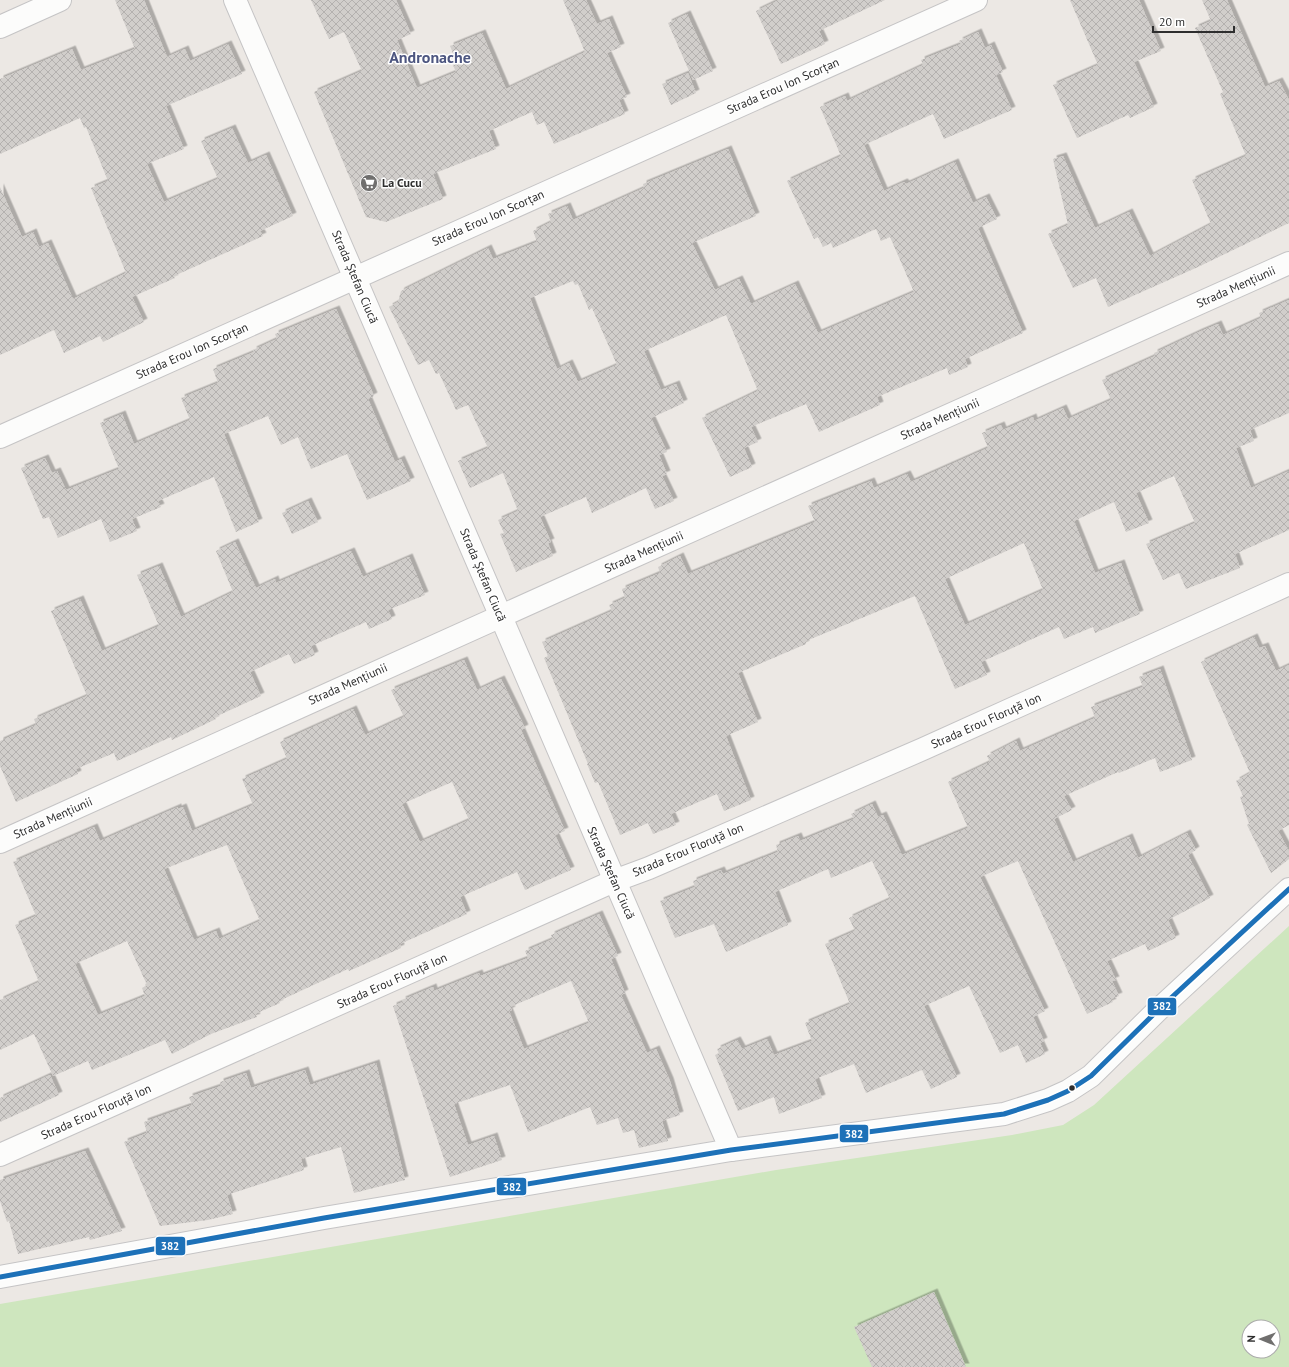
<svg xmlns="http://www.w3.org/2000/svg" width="1289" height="1367" viewBox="0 0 1289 1367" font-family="'PT Sans',sans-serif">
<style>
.grass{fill:#cee6be;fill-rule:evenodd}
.building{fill:url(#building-cross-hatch);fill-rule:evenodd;filter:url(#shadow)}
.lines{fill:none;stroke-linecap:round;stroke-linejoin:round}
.street-casing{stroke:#c5c4c5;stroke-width:24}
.secondary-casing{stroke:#c5c4c5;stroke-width:24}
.street{stroke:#fcfcfb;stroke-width:22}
.secondary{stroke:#fcfcfb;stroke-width:22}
.bus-1-casing{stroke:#fff;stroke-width:8}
.bus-1{stroke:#1d71b8;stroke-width:5}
.bus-dot{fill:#2e2e2e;stroke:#fff;stroke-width:1.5}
.labels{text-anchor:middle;stroke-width:3;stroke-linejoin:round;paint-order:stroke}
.street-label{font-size:12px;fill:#2e2e2e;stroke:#fff}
.poi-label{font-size:12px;font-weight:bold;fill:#2e2e2e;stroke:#fff;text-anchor:start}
.district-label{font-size:16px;font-weight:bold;fill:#4d5680;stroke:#fff}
.line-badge{stroke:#fff;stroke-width:1.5}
.badge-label{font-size:11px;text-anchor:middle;font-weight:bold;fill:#fff}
</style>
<defs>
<pattern id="building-cross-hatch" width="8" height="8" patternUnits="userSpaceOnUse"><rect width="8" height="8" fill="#d1cecb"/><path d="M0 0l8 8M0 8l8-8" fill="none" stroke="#b4b1af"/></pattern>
<filter id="shadow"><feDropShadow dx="3.5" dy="-3.5" stdDeviation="0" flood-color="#0004"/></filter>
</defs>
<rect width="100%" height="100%" fill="#ece8e4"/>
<!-- grass -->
<path class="grass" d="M1289,926v441h-1289v-63l776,-134 236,-35 51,-10 31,-20zM1249,1327h24v24h-24z"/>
<!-- building -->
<g class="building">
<path d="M115,0h29l23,57 18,-8 5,12 38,-17 14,30 -76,32 18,43 -37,15 17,38 54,-23 -17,-38 31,-13 16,35 18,-8 27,61 -33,15 3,5 -89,40 1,2 -43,19 12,25 -41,20 -3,-6 -36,17 -10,-23 -54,25v-168l22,50 11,-5 6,15 9,-4 25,56 53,-26 -35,-85 17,-7 -22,-54 -2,1 -4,-10 -80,36v-75l72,-30 9,21 54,-21z"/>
<path d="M311,0h85l15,34 -14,6 20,48 39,-16 -3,-7 4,-2 -7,-17 32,-13 24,56 79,-37 -22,-52h23l11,24 12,-5 12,28 -14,6 20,44 -8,3 6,14 -71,30 -10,-22 -7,3 -5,-13 -43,19 7,18 -63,25 10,25 -57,23 -20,-5 -52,-125 48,-21 -18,-39 -15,7z"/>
<path d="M779,0h106l-66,31 6,13 -44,20 -25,-53z"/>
<path d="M1070,0h69l22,51 -27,11 20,45 -24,11 -2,-3 -51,23 -24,-53 45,-20z"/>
<path d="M1202,0h25l38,87 14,-6 10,19v123l-91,44 -90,40 -12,-29 -23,10 -25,-54 20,-9 -15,-66 10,-3 32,72 34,-16 21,44 61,-32 -19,-44 54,-24 -26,-62 3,-2 -28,-64 16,-7z"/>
<path d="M687,14l26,57 -20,9 -25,-57z"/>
<path d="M978,32l7,16 6,-3 12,27 -7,3 16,35 -68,29 -11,-25 -69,31 20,46 20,-9 2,2 49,-22 18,41 13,-6 11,22 -19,9 45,105 -58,26 3,8 -19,8 -2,-7 -70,29 3,8 -61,27 -13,-28 -55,23 7,15 -14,6 8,19 -22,10 -28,-59 56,-27 -32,-76 -82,36 17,39 15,-6 8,19 -33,15 16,34 -8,3 8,19 -5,2 12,25 -19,8 -9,-21 -54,25 -6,-16 -46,20 11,25 -3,1 5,13 -37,16 -16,-38 4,-1 -6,-13 20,-9 -15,-38 -33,15 -12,-27 30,-13 -20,-43 -12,5 -17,-37 -3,1 -7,-14 -11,5 -29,-58 9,-5 3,-11 87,-43 5,11 44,-17 -4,-11 18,-9 -3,-8 19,-8 6,14 71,-32 -1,-4 85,-35 28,67 -64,27 23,47 24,-11 12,25 44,-20 23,49 96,-41 -24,-55 -9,4 -5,-12 -43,19 -2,-5 -8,4 -5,-10 -4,2 -27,-58 54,-25 -21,-49 25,-11 2,5 76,-36 -2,-5 40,-16 -2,-3zM573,281l2,4 3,-1 11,26 3,-2 25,57 -39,17 -9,-19 -12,6 -27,-71z"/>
<path d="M688,73l8,20 -25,12 -9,-21z"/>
<path d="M1289,300v113l-39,17 4,11 -18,7 15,40 38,-17v59l-54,24 5,14 -54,21 -7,-16 -16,7 -17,-36 49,-21 -21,-47 -38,17 13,30 -23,9 -12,-30 -40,19 21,52 26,-10 19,51 -45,19 -2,-6 -29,12 -5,-12 -78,35 6,13 -32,14 -40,-93 -109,45v3l-68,29 20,49 -32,14 25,64 -27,11 -7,-17 -46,20 5,11 -23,9 -5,-11 -28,12 -22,-53 -3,1 -8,-19h1l-44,-106 4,-2 -6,-14 70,-31 -3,-6 16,-7 -3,-9 38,-16 -2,-6 22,-11 8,18 127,-52 -7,-16 63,-25 3,7 33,-14 4,8 77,-34 -6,-15 19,-8 2,5 30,-13 1,4 29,-13 5,11 43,-19 -9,-20 53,-24 -1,-3 45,-21 19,-8 5,11 38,-17 -2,-5zM1024,543l19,47 -78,35 -20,-46z"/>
<path d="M336,309l38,87 -6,3 27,63 6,-3 10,22 -44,19 -20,-46 -36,15 -13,-32 -17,8 -13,-29 -44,18 35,88 -23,10 -22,-55 -56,24 3,6 -29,12 5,12 -27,11 -9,-23 -43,19 -9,-21 -6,2 -22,-51 24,-10 7,15 5,-2 9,19 53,-21 -19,-46 22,-9 12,30 56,-24 -9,-22 37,-15 -5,-14 41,-17 -1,-2 24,-11 -2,-5z"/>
<path d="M308,501l10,21 -26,12 -10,-21z"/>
<path d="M235,542l21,46 19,-9 1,4 75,-32 12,26 46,-20 16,38 -37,15 4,9 -23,10 -3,-7 -55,24 4,9 -21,9 -5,-10 -39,18 11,24 -46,21 1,2 -44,21 -1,-3 -54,24 -3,-8 -38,16 2,5 -62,28 -16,-36v-25l36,-16 -2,-6 53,-23 -36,-85 29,-12 22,52 57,-25 -22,-51 22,-9 22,51 52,-25 -17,-41z"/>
<path d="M1254,637l5,11 6,-2 11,25 13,-6v160l-11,6 11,20v8l-18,14 -24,-48 2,-1 -9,-27 3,-1 -7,-15 14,-8 -49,-111z"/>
<path d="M464,660l13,30 24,-11 24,49 -4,2 44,101 -10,4 16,35 -46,20 -8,-18 -57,25 7,17 -67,30 1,4 -52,23 -1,-2 -69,32 1,2 -25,11 2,3 -46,17 -39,20 -7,-14 -73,30 -4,-9 -35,15 -19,-42 -34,16v-50l39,-18 -24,-57 21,-9 -23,-54 81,-35 6,14 78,-34v2l5,-2 9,24 61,-26 -11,-26 45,-20 -7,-17 73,-33 12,26 39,-18 -13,-27zM452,782l17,38 -49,22 -18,-38zM227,845l33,76 -41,18 -3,-8 -22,9 -30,-71zM127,941l20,44 -5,3 3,8 -47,19 -23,-51z"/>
<path d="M1160,669l32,91 -32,12 -5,-14 -36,15 -1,-1 -54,24 8,14 -18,9 19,43 56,-25 9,21 49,-25 9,17 -8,5 22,43 -42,22 8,18 -28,13 -3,-7 -38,17 9,19 -4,1 7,15 -8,3 2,3 -26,12 -69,-153 -38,16 65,134 -12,6 11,24 -4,2 5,11 -19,9 -8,-18 -18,8 -31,-67 -45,20 33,71 -26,12 -9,-19 -56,23 -12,-29 -39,15 7,19 -43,16 -5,-17 -36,14 -23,-56 4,-2 -2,-4 20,-9 5,9 25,-10 7,16 38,-14 -7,-18 45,-19 -25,-60 30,-13 -6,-13 41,-19 -18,-38 -41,17 -3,-9 -53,23 13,33 -62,27 -12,-28 -39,14 -15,-37 35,-14 -2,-6 28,-11 2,4 55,-22 -2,-7 22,-9 2,5 54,-22 -3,-5 21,-10 6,13 5,-2 19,40 66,-27 -20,-46 42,-20 -3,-6 29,-15 4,10 75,-33 -4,-11 52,-20 -4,-10z"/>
<path d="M599,914l19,42 -7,3 14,34 -4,2 26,58 9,-4 14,32 10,34 -18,6 6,20 -29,7 -5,-18 -11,3 -5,-15 -21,7 -7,-18 -62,25 -18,-47 -56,19 14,41 26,-9 8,24 -52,17 -57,-171 10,-4 -1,-2 31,-13 1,4 45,-18 1,3 48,-18 -3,-7 28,-12 -2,-4zM571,981l18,42 -65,26 -15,-38 3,-1 -2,-3z"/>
<path d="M376,1063l29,117 -51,13 -13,-46 -40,12 3,11 -77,25 6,19 -25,6 -48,6 -36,-84 23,-9 -3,-11 48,-17 -3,-8 32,-11 -1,-4 26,-9 5,15 54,-18 5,15z"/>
<path d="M50,1075l9,20 -59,27v-24z"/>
<path d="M85,1151l37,80 -32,9 -1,-3 -71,17 -9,-33 -2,1 -7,-21v-21z"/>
<path d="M934,1292l32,75h-94l-18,-40z"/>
</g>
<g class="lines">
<defs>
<g id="street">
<path d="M0,27l60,-27"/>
<path d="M0,437l976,-437"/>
<path d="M0,842c429,-195 859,-386 1289,-579"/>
<path d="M0,1155l614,-274 35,-13 274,-119 366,-165"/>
</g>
<g id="secondary">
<path d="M235,0l496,1150"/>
<path d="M0,1277l324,-59 407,-68 273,-36 44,-14 20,-9 23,-15 67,-66 131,-121"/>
</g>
</defs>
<!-- street casing -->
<use href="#street" class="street-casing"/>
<!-- secondary casing -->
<use href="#secondary" class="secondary-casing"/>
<!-- street -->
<use href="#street" class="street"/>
<!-- secondary -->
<use href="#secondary" class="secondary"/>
<defs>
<path id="bus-1" d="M0,1277l324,-59 407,-68 273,-36 44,-14 20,-9 23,-15 67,-66 131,-121"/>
</defs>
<!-- bus-1 casing -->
<use href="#bus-1" class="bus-1-casing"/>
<!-- bus-1 -->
<use href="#bus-1" class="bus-1"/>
</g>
<!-- icons -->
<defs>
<symbol id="supermarket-disc" viewBox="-11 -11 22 22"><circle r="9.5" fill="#706f6e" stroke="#fff"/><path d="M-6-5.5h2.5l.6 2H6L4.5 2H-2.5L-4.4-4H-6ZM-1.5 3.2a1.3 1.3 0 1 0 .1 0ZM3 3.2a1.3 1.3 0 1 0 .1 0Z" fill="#fff"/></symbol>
</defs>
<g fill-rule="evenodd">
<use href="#supermarket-disc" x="359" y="173" width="20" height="20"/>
</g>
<!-- markers -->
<circle class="bus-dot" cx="1072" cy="1088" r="3.5"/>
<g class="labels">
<!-- street labels -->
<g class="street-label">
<text transform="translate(783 86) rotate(-24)" y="4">Strada Erou Ion Scorțan</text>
<text transform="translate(488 218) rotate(-24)" y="4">Strada Erou Ion Scorțan</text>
<text transform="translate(355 277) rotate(67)" y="4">Strada Ștefan Ciucă</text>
<text transform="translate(1236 287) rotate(-24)" y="4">Strada Mențiunii</text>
<text transform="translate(192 351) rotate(-24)" y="4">Strada Erou Ion Scorțan</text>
<text transform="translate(940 419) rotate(-24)" y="4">Strada Mențiunii</text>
<text transform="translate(644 552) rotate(-24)" y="4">Strada Mențiunii</text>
<text transform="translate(483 575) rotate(67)" y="4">Strada Ștefan Ciucă</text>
<text transform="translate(348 684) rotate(-24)" y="4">Strada Mențiunii</text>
<text transform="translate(986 721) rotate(-24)" y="4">Strada Erou Floruță Ion</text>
<text transform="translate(53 818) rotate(-24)" y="4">Strada Mențiunii</text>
<text transform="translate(688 850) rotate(-23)" y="4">Strada Erou Floruță Ion</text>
<text transform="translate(611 873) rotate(66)" y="4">Strada Ștefan Ciucă</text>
<text transform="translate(392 981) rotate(-24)" y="4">Strada Erou Floruță Ion</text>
<text transform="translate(96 1112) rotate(-24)" y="4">Strada Erou Floruță Ion</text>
</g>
<!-- poi labels -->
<g class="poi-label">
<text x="382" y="187">La Cucu</text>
</g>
<!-- district labels -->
<g class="district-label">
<text x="430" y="63">Andronache</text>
</g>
</g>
<g class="line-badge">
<rect x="1147" y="997" width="30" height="19" rx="4" fill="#1d71b8"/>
<rect x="839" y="1124" width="30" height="19" rx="4" fill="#1d71b8"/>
<rect x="496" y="1177" width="31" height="19" rx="4" fill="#1d71b8"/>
<rect x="155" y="1236" width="31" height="20" rx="4" fill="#1d71b8"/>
</g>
<g class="badge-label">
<text x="1162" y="1010">382</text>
<text x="854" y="1138">382</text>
<text x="512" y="1191">382</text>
<text x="170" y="1250">382</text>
</g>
<!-- north arrow -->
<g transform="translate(1261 1339) rotate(271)"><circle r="19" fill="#ffffff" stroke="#ababab"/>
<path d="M0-3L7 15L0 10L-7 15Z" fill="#706f6e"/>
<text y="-6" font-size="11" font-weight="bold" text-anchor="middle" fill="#2e2e2e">N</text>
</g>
<!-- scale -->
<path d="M1153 26v6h81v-6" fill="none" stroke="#2e2e2e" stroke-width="2"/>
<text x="1159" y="26" font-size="12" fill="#2e2e2e" stroke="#ffffff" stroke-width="3" paint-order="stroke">20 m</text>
</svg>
